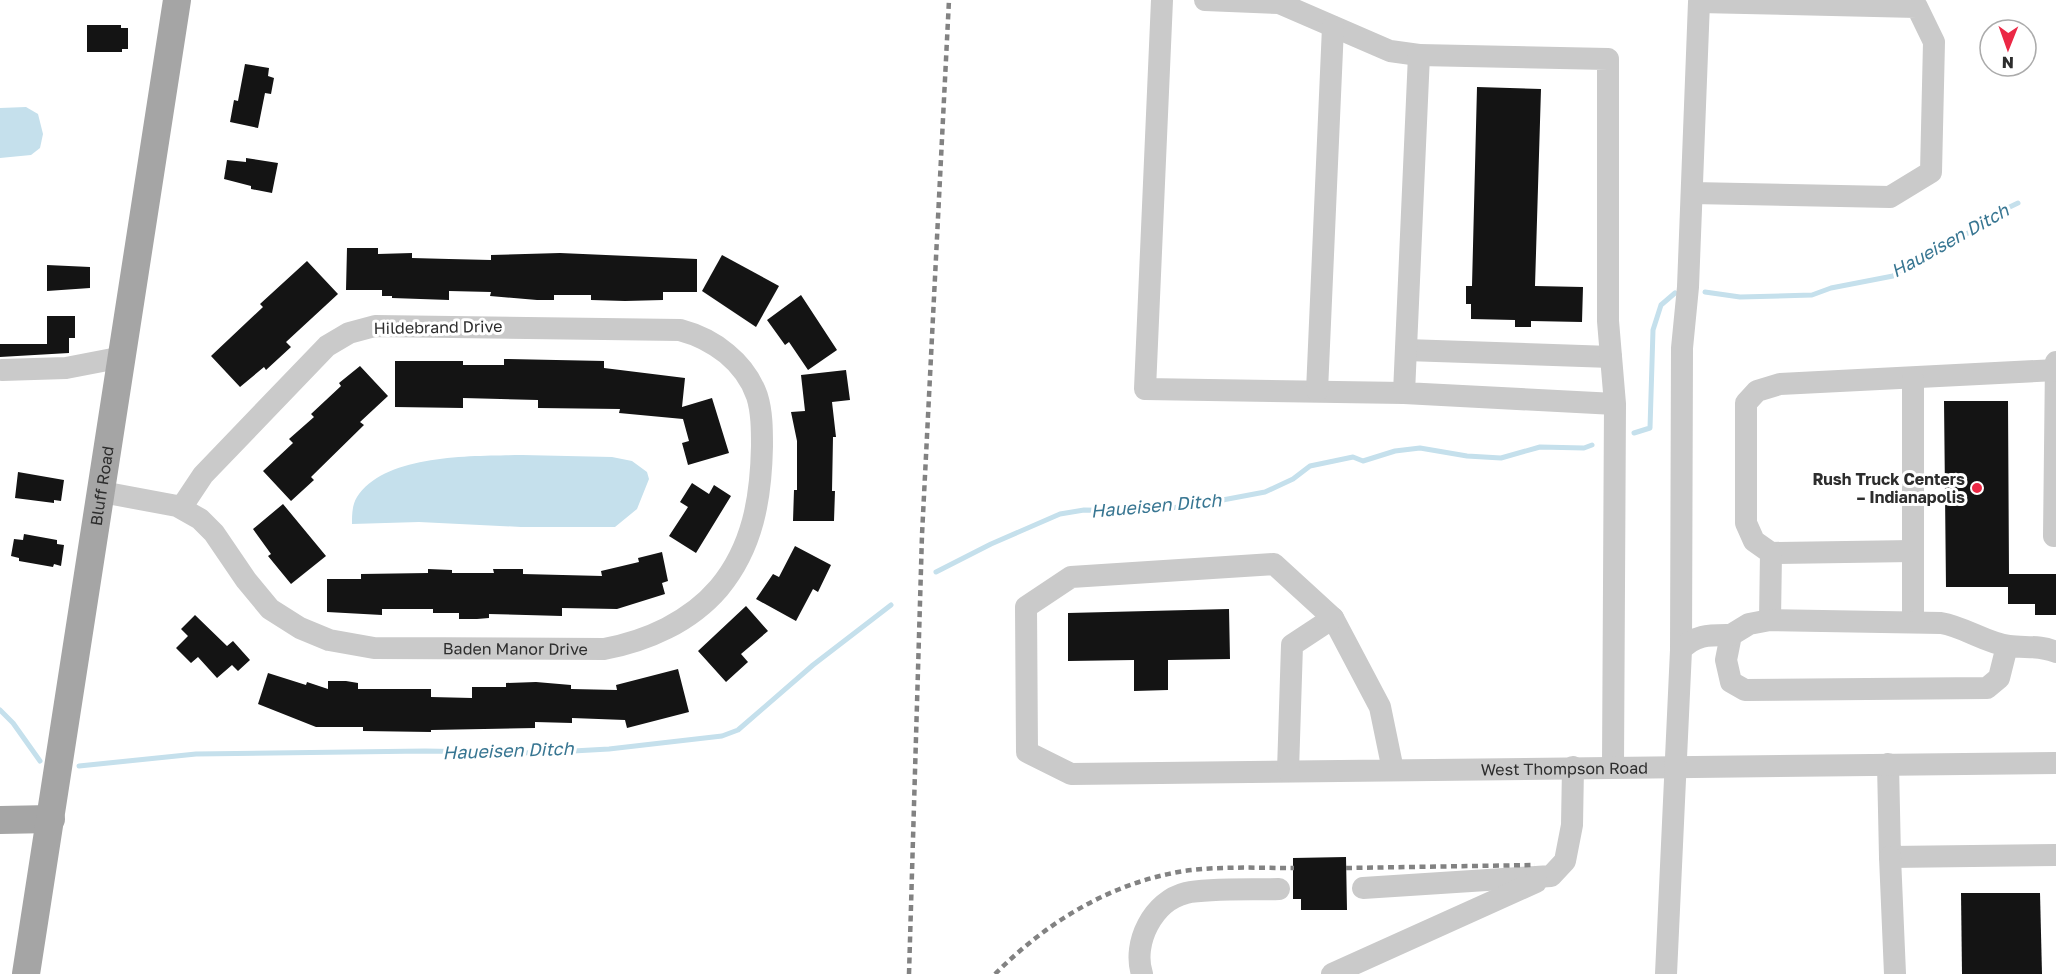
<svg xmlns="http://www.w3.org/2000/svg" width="2056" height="974" viewBox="0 0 2056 974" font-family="'Golos Text',sans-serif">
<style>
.water{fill:#c5e0ec}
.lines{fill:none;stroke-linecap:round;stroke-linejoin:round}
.stream{stroke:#c5e0ec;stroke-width:5}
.building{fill:#141414}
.minor{stroke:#cacaca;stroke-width:22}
.major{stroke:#a5a5a5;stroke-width:28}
.rail{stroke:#828282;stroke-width:4.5;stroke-dasharray:6 4.5;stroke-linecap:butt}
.poi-dot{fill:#eb2845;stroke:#fff;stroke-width:2}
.labels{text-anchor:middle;stroke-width:6;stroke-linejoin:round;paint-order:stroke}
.street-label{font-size:16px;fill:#2d2d2d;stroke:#fff}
.poi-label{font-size:16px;font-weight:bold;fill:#2d2d2d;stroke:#fff;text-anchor:end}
.water-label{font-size:18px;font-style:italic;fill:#387692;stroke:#fff}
</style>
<rect width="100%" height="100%" fill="#fff"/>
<!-- water -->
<g class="water">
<path d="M26,107l12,7 5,20 -3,14 -9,7 -31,3v-50z"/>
<path d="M522,455l90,2 20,4 15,11 2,7 -12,30 -22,18h-94l-102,-5 -67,2c0,-9 0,-19 5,-27 28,-44 120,-41 165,-42z"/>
</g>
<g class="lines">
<!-- stream -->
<g class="stream">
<path d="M1705,292l35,5 72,-2 19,-7 62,-12 30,-22 58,-27 12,-12 25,-12"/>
<path d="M1634,433l16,-5 3,-98 8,-25 14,-12"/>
<path d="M936,572l55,-28 69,-30 24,-4 61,1 51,-6 69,-13 28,-13 17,-13 43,-9 10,4 32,-10 25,-3 47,8 34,2 39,-11 44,1 8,-3"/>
<path d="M0,710l13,13 27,38"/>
<path d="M79,766l117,-12 229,-3 112,2 72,-4 113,-13 16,-6 75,-65 78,-60"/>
</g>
</g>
<!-- building -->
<g class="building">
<path d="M87,25h34v3h7v21h-6v3h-35z"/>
<path d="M245,64l24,4 -1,8 6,2 -3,16 -6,-1 -7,35 -28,-6 4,-22 4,1z"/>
<path d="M1477,87l64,2 -6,197 48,1 -1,35 -51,-1v6h-16v-7l-44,-1v-15h-5v-18h6z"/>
<path d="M246,158l32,5 -6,30 -21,-4v-3l-27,-7 3,-19 19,2z"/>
<path d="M347,248h31v6l34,-1v5l37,1 42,1v-5l69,-2 137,6v33h-34v8l-38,1 -34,-1v-5h-37v5h-17l-47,-4 1,-4 -42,-1v9l-57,-2v-2h-10v-6h-36z"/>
<path d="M722,255l57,31 -23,41 -54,-36z"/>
<path d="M307,261l31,33 -52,48 5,5 -25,23 -2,-3 -24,20 -29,-31 52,-49 -3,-3z"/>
<path d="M47,265l43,2v21l-43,3z"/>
<path d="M801,295l36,55 -29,20 -19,-28 -4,3 -18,-25z"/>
<path d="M47,316h28v22h-6v15l-69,4v-13h47z"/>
<path d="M504,359l100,2v7l81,10 -3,29 30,-9 17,55 -41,12 -6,-22 7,-2 -6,-22 -64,-6 1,-4 -82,-1v-8l-75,-2v10l-68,-1v-46h68v4h41z"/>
<path d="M360,366l28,30 -28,26 4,3 -53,52 3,3 -23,21 -28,-30 30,-28 -4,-4 25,-22 -3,-3 30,-28 -2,-3z"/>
<path d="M846,370l4,30 -18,2 4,35h-3l-1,54h3l-1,30h-41l1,-31h3v-49l-6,-29 14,-1 -4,-36z"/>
<path d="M1944,401h64l1,173h47v41h-21v-11h-27v-17h-62z"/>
<path d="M18,472l46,8 -3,21 -7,-1v3l-39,-5z"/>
<path d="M692,483l17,11 5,-9 17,11 -35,57 -27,-17 19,-29 -8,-5z"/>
<path d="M283,504l43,52 -35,28 -23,-28 3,-2 -18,-25z"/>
<path d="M24,534l33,6v4l7,1 -3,21 -7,-2 -1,3 -34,-6v-3l-8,-2 3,-17 9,1z"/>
<path d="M795,546l36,19 -13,27 -5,-3 -17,32 -40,-22 17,-25 6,3z"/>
<path d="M662,552l6,29 -6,2 3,11 -48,15 -55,-1v8l-73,-2v4l-12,1h-18v-6h-26v-4h-51v6l-55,-3v-33h34v-5l67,-1v-4l24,1v3h42l-1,-4h30v5l79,2 -1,-5 38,-9 -1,-4z"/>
<path d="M746,606l22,25 -27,23 7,8 -22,20 -28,-31z"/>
<path d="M1229,609l1,50 -62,1v30l-34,1v-31l-66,1v-48z"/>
<path d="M195,615l32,31 6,-5 17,19 -12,11 -6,-6 -15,13 -19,-21 -7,6 -15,-15 12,-12 -7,-7z"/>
<path d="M678,669l11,43 -62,16 -2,-8 -53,-2v5l-37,-1v6l-104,2v2l-68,-1v-4h-47l-58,-23 10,-31 38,12 1,-3 21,7v-8h18l12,2v6h73v8l41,1v-11h34v-4l30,-1 35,3v4l46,1 -1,-5z"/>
<path d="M1346,857l1,53h-46v-11h-8v-41z"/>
<path d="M1961,893h79l2,81h-80z"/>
</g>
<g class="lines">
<!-- minor -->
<g class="minor">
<path d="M1162,0l-17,389 259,4"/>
<path d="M1205,0l74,3 111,48 29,4"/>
<path d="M1406,350l205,7"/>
<path d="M2,370l64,-2 57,-11"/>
<path d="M1317,391l16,-364"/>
<path id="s1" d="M102,492l75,14 23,13 14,14 32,47 24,29 30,19 29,12 45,8 230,1c43,-8 86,-27 115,-61 34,-41 42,-90 43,-142 0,-16 0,-34 -5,-50 -12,-34 -43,-57 -77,-66l-305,-4 -26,7 -22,13 -124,129 -22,33"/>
<path d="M2054,536l2,-174"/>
<path d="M1771,553l142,-2"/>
<path d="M1770,620l1,-67 -17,-12 -8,-18v-120l11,-12 23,-7 276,-14"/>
<path d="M1913,622v-243"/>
<path d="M2007,646l-8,32 -12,10 -242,2 -14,-8 -5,-22 5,-25 18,-11 21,-4 171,3c24,4 45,20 68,23 17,2 31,-1 47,6"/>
<path d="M1681,650l1,-302 6,-61 11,-285 218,5 17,35 -3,130 -41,25 -198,-4"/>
<path d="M1888,764l2,93 166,-2"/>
<path d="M1613,767l2,-363 -7,-83v-262l-189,-4 -15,338 211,11"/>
<path id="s2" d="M1393,770l-13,-63 -47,-89 -59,-54 -203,13 -45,30 1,145 44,22 985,-11"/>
<path d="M1288,771l4,-126 41,-27"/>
<path d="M1890,857l5,117"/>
<path d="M1363,888l188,-12 14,-15 7,-36 1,-58"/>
<path d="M1142,974c-10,-31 11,-73 44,-81 23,-5 68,-3 93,-4"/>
<path d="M1332,974l204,-92"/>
<path d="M1666,974l15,-324c14,-16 29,-15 50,-15"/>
</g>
<!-- major -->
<g class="major">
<path d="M0,820l51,-1"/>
<path id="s3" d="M26,974l151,-974"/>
</g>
<!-- rail -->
<g class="rail">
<path d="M1346,868l189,-3"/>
<path d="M909,974l13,-439 27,-535"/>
<path d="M995,974c52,-52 115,-91 189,-103 36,-5 73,-3 110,-3"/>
</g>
</g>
<!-- markers -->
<circle class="poi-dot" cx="1977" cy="488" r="6"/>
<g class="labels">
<!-- street labels -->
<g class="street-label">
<text transform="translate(438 327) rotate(-1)" y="6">Hildebrand Drive</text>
<text dy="6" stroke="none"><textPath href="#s3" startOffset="494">Bluff Road</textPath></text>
<text dy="6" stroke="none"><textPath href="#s1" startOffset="471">Baden Manor Drive</textPath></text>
<text dy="6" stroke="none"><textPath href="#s2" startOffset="1190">West Thompson Road</textPath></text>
</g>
<!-- poi labels -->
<g class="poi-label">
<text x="1965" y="485">Rush Truck Centers<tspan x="1965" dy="18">– Indianapolis</tspan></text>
</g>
<!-- water labels -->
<g class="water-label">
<text transform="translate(1950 241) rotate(-29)" y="6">Haueisen Ditch</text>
<text transform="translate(1156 506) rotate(-5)" y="6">Haueisen Ditch</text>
<text transform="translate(508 751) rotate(-2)" y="6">Haueisen Ditch</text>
</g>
</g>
<!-- north arrow -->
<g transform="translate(2008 48) rotate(181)"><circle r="28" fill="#ffffff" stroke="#ababab" stroke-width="1.5"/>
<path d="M0-4.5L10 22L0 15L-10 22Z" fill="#eb2845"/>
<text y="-9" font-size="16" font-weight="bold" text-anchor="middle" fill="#2d2d2d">N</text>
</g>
</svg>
